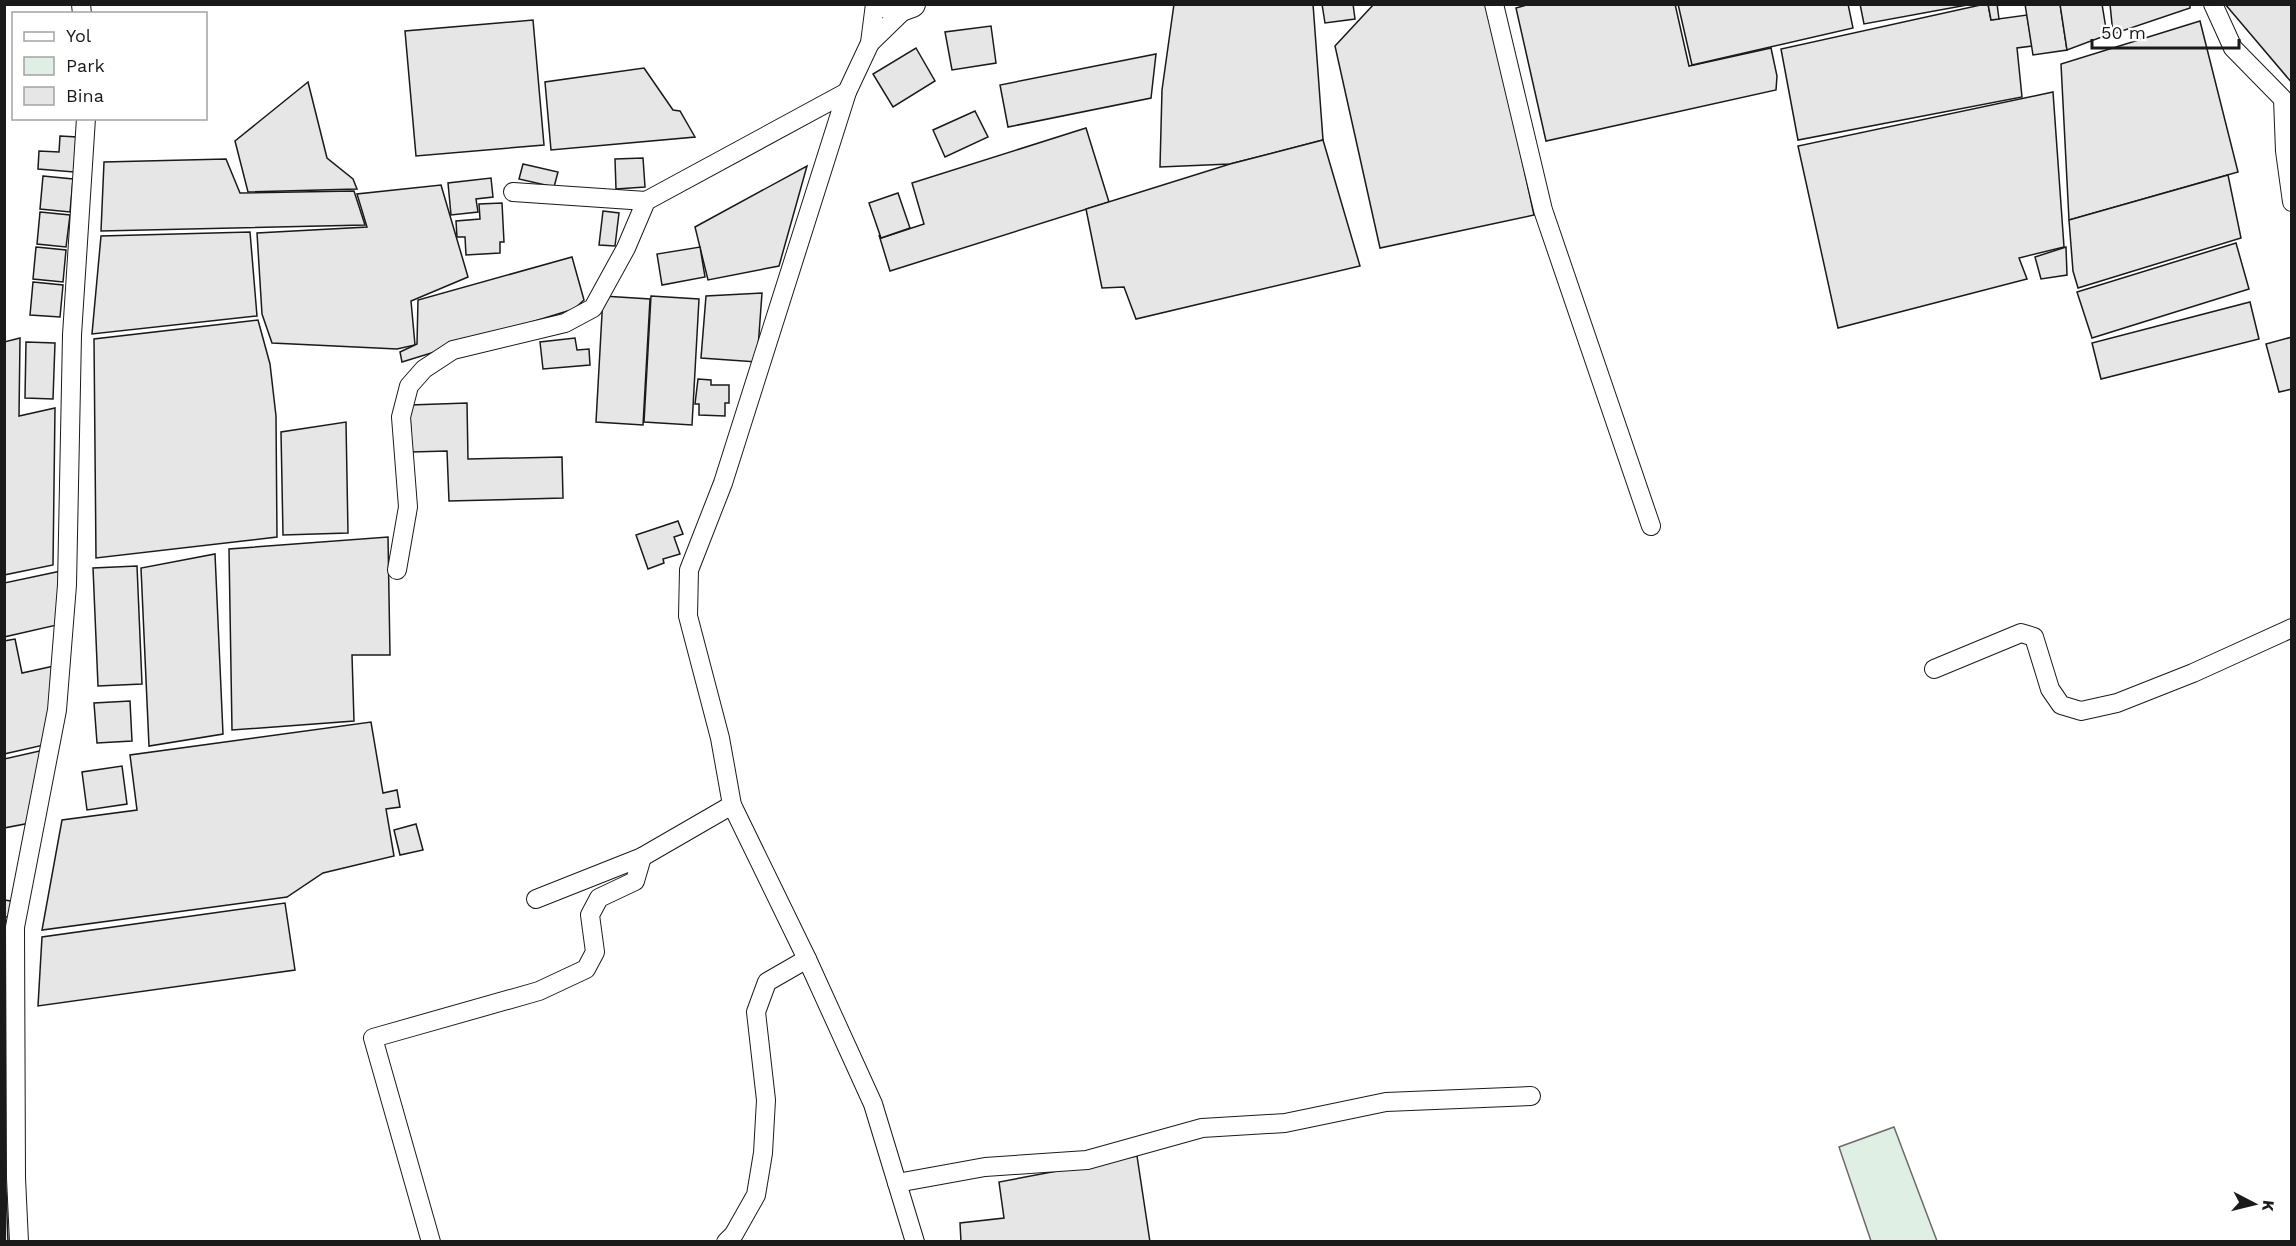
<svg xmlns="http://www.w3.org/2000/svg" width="2296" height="1246" viewBox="0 0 2296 1246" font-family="'Work Sans',sans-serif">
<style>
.green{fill:#e0efe3;stroke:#6a6a6a;stroke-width:1.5}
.building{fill:#e6e6e6;stroke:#1a1a1a;stroke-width:1.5}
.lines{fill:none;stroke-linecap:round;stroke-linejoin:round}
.street-casing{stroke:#1a1a1a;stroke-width:20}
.secondary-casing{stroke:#1a1a1a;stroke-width:28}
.street{stroke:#fff;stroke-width:18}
.secondary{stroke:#fff;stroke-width:26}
</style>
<rect width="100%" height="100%" fill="#fff"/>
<!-- green -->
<path class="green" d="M1894,1127l43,114h-66l-32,-94z"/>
<!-- building -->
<g class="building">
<path d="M1174,4h139l10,136 -93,24 -70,3 2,-77z"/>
<path d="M1322,4h31l2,15 -30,4z"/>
<path d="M1374,4h114l46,211 -154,33 -45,-202z"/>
<path d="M1530,4h145l14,62 82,-18 6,28 -1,14 -230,51 -30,-133z"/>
<path d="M1678,4h170l5,24 -161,37z"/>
<path d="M1860,4h106l1,1 -103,19z"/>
<path d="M1985,4h3l3,16 36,-5 5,31 -15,2 5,49 -224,43 -17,-91z"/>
<path d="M1988,4h9l2,15 -8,1z"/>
<path d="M2025,4h35l7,46 -34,5z"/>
<path d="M2060,4h42l5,31 -40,15z"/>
<path d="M2110,4h80v4l-77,26z"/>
<path d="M2225,4h67v79z"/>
<path d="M533,20l11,125 -128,11 -11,-125z"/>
<path d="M2200,21l38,151 -169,48 -8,-156z"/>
<path d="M991,26l5,37 -44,7 -7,-38z"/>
<path d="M916,48l19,33 -42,26 -20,-33z"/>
<path d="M1156,54l-5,44 -143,29 -8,-42z"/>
<path d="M644,68l29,42 7,1 15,26 -144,13 -6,-68z"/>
<path d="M308,82l19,76 26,21 4,10 -109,3 -13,-51z"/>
<path d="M2053,92l11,155 -45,11 8,21 -189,49 -40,-182z"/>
<path d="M975,111l13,26 -43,20 -12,-27z"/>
<path d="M1086,128l23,74 -219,69 -11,-36 2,3 43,-14 -12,-41z"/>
<path d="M60,136l17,1 -3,35 -36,-3 1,-18 20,1z"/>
<path d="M1323,140l37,126 -224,53 -12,-32 -22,1 -16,-79 144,-45z"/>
<path d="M643,158l2,29 -29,2 -1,-30z"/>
<path d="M226,159l14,34 114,-2 11,34 -264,6 3,-69z"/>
<path d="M523,164l35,8 -4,15 -35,-8z"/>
<path d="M807,166l-28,100 -71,14 -13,-53z"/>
<path d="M2228,175l13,63 -163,50 -5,-17 -4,-51z"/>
<path d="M43,176l30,3 -3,33 -30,-3z"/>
<path d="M491,178l2,19 -17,2 2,13 -27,3 -3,-32z"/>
<path d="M441,185l27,92 -57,24 4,44 -18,4 -125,-6 -10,-29 -5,-81 110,-6 -10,-33z"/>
<path d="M898,193l12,35 -29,10 -12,-35z"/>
<path d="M502,203l2,39h-4v11l-34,2 -1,-18h-8l-1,-16 24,-2 -1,-15z"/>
<path d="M603,211l16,2 -4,33 -16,-1z"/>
<path d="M40,212l30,3 -4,32 -29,-3z"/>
<path d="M250,232l7,84 -165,18 9,-98z"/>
<path d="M2236,243l13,46 -157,49 -15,-46z"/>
<path d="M36,247l30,3 -3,32 -30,-3z"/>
<path d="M700,247l5,30 -43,8 -5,-31z"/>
<path d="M2066,247l1,28 -26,4 -6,-22z"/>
<path d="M572,257l12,43 -10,9 -172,53 -2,-10 17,-8 1,-44z"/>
<path d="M33,282l30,3 -3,32 -30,-2z"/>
<path d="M762,293l-5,69 -56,-4 5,-62z"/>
<path d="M603,296l47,3 -7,126 -47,-3z"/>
<path d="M651,296l48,3 -7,126 -48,-3z"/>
<path d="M2250,302l9,37 -158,40 -9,-36z"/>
<path d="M258,320l12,44 6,52 1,121 -181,21 -2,-219z"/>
<path d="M2292,337v52l-13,3 -13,-48z"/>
<path d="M20,338l-1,78 36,-8 -2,157 -49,10v-233z"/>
<path d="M575,338l2,12 12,-1 1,16 -47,4 -3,-27z"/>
<path d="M26,342l29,1 -2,56 -28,-1z"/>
<path d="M698,379l13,1v5h18v18h-4v13l-26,-1v-11h-4z"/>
<path d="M467,403l1,56 94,-2 1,41 -114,3 -2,-50 -36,1 -1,-47z"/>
<path d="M346,422l2,111 -65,2 -2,-103z"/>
<path d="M678,521l5,13 -9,3 6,17 -17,5 1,4 -16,6 -12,-34z"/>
<path d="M388,537l2,118h-38l2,66 -122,9 -3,-181z"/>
<path d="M215,554l8,180 -74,12 -8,-178z"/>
<path d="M137,566l5,118 -44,2 -5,-118z"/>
<path d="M61,571l-4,54 -53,12v-54z"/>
<path d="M15,639l7,34 32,-7 -10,79 -40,9v-113z"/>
<path d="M130,701l2,40 -35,2 -3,-40z"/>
<path d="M371,722l12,71 14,-3 3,17 -14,2 8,47 -71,17 -36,24 -245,33 20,-110 75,-10 -7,-55z"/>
<path d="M44,750l-14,73 -26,5v-69z"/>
<path d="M122,766l5,38 -40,6 -5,-38z"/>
<path d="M416,824l7,26 -23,5 -6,-25z"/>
<path d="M4,900l7,1 -1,16h-6z"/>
<path d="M285,903l10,67 -257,36 4,-69z"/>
<path d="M1137,1156l13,86h-189l-1,-19 44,-5 -5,-36z"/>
<path d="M5,1164l3,78h-4z"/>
</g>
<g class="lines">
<defs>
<g id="street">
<path d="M81,4l1,10"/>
<path d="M875,4l-5,39 -23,49 -124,391 -34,87 -1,46 32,122 12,67 75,154 66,145 42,138"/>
<path d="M1494,4l49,206 108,316"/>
<path d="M2213,4l20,44 50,51 2,52 7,51"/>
<path d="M870,43l36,-35"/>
<path d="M513,192l133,9"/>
<path d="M397,570l11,-63 -7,-90 8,-31 15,-17 29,-19 112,-27 28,-15 33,-60 20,-47 201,-109"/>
<path d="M1934,669l87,-36 13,4 16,52 11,16 20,6 36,-8 76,-30 99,-45"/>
<path d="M536,899l106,-42 90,-52"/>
<path d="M897,1183l88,-16 102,-7 115,-32 83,-5 101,-21 145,-6"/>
<path d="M19,1242l-3,-64 -1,-251 42,-217 10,-125 5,-250 14,-217"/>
<path d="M431,1242l-58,-204 166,-47 47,-22 9,-17 -5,-37 9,-17 36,-17 7,-24"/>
<path d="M726,1242l8,-8 22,-39 7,-42 3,-53 -10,-88 11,-30 40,-23"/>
</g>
<path id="secondary" d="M885,4l13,5 14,-5"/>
</defs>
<!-- street casing -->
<use href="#street" class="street-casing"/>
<!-- secondary casing -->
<use href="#secondary" class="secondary-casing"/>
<!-- street -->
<use href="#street" class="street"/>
<!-- secondary -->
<use href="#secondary" class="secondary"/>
</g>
<!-- border -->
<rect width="2296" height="1246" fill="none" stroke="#1a1a1a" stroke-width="12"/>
<!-- legend -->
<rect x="12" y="12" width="195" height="108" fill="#ffffff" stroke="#a3a3a3" stroke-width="1.5"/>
<rect x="24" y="32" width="30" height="9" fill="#ffffff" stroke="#a3a3a3" stroke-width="1.5"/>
<text x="66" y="42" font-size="18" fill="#1a1a1a">Yol</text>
<rect x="24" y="57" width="30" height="18" fill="#e0efe3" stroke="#a3a3a3" stroke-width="1.5"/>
<text x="66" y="72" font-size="18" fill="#1a1a1a">Park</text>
<rect x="24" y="87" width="30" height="18" fill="#e6e6e6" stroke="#a3a3a3" stroke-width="1.5"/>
<text x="66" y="102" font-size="18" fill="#1a1a1a">Bina</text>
<!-- north arrow -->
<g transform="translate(2254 1204) rotate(97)" stroke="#ffffff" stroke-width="4.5" paint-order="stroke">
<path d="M0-4.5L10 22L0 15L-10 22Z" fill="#1a1a1a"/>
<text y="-9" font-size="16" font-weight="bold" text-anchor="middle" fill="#1a1a1a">K</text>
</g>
<!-- scale -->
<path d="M2092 39v9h147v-9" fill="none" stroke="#1a1a1a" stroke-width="3"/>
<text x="2101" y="39" font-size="18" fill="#1a1a1a" stroke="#ffffff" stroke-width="4.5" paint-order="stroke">50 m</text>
</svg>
